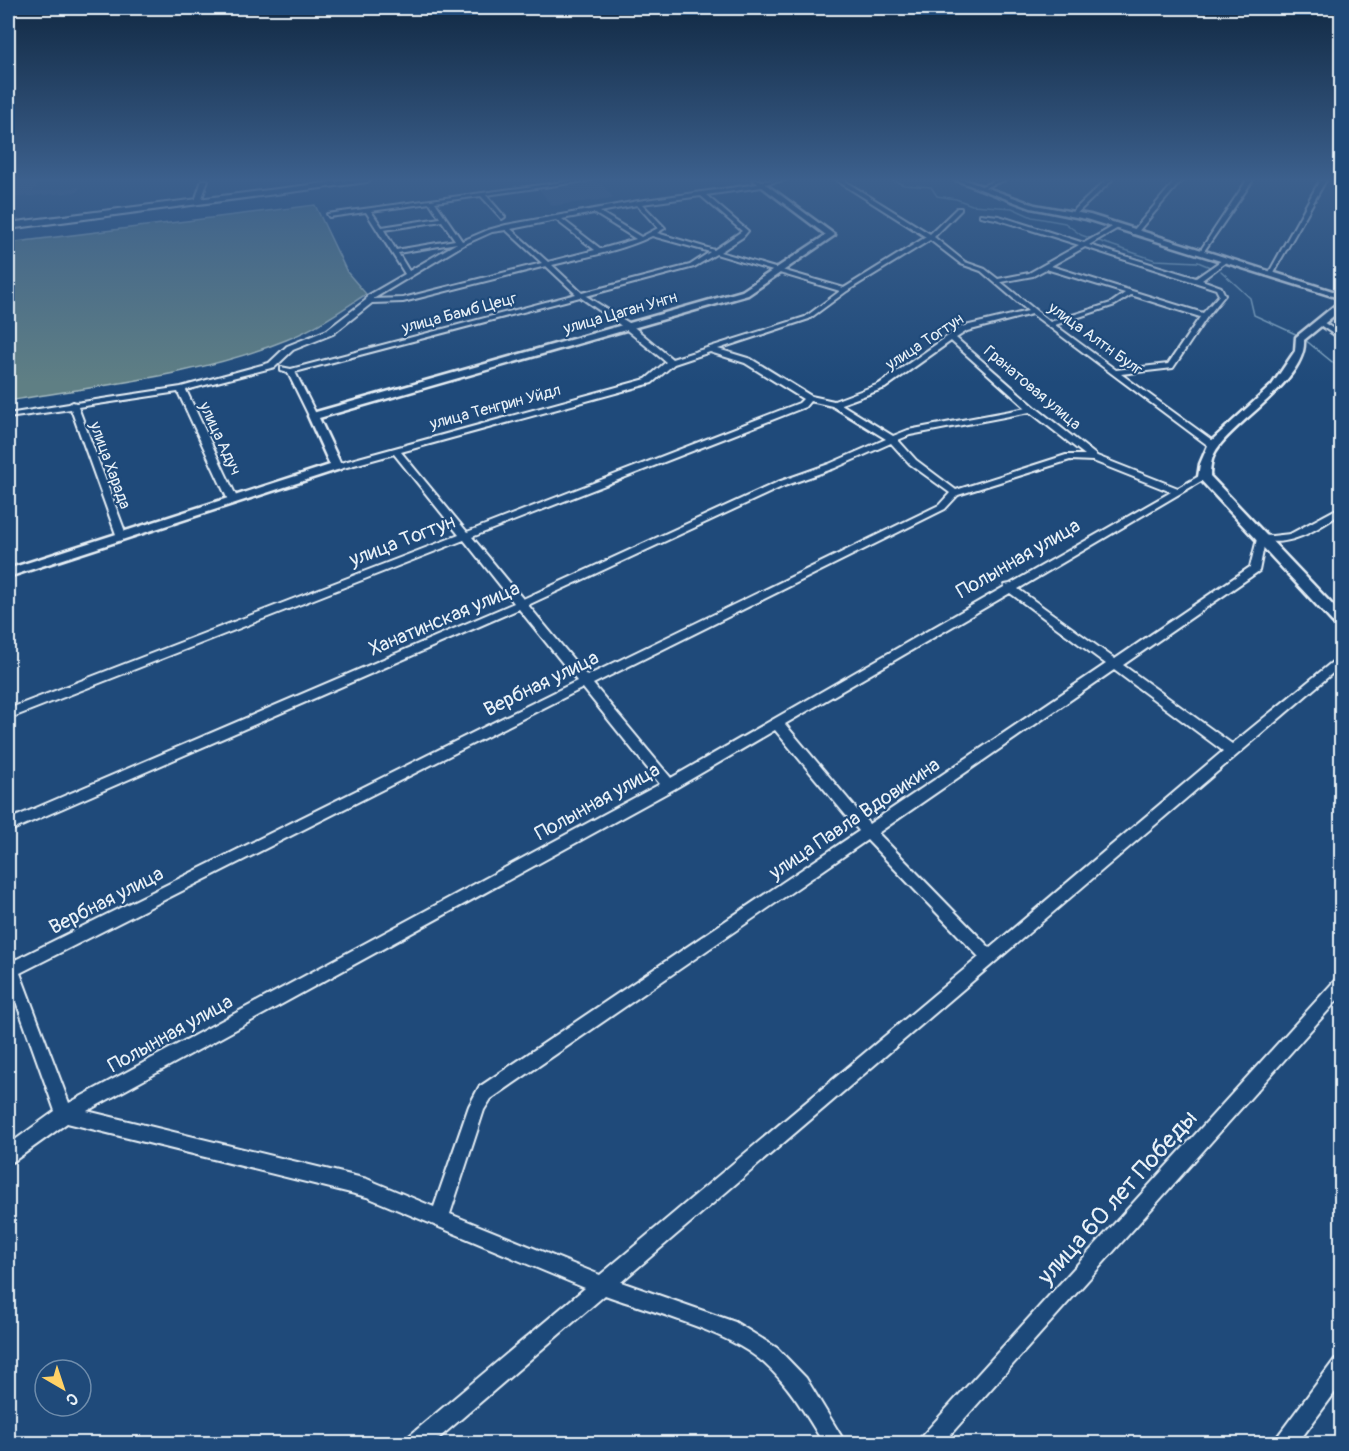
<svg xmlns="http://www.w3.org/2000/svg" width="1349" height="1451" viewBox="0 0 1349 1451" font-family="Pangolin,sans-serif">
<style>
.built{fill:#345887}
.green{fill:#5e7f84;stroke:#a3b8be;stroke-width:1.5}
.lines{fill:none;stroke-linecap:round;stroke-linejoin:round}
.stream{stroke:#87abc6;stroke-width:1.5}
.minor-casing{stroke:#e8f1f8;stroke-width:4}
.tertiary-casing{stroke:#e8f1f8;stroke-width:5}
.secondary-casing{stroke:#e8f1f8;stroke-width:4}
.minor{fill:#1f4a7a;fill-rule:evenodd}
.tertiary{fill:#1f4a7a;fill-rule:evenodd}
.secondary{fill:#1f4a7a;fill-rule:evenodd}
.labels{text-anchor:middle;stroke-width:4.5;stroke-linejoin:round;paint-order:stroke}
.far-street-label{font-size:16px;fill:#e8f1f8;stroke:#1f4a7a}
.street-label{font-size:20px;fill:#e8f1f8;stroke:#1f4a7a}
.near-street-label{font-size:24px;fill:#e8f1f8;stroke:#1f4a7a}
</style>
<rect width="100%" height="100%" fill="#1f4a7a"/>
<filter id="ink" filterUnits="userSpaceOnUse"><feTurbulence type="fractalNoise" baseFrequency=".0167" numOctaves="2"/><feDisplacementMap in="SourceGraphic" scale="12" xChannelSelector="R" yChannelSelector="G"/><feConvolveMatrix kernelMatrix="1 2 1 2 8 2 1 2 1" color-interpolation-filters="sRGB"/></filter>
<g filter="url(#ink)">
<!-- built -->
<g class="built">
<path d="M8,180h72l-42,4 -5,8 47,-5 -2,5 -70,6z"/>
<path d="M598,180l16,18 -62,8 -14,-18z"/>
</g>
<!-- green -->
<path class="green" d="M315,205l32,67 19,22c-26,17 -51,35 -80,46 -88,36 -186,45 -278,61v-158z"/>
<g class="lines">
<!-- stream -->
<g class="stream">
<path d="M892,180l12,5 27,2 6,9 19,3 16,6 40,3 20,9 33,6 16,12 74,25 43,2 12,5"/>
<path d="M1221,271l29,27 4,17 46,21"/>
<path d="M1304,339l38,31"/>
</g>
<defs>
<g id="minor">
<path d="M202,180h6l-7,21 -3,2 -3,-2z"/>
<path d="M578,180h14l-106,15 19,22 -3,2 -21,-23 -46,6 27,39 26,-11 18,-5 132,-24 120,-17 2,-3 26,-1 -22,4 -2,3 -56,8 42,36 -5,6 -23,15 124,36 82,-51 -90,-57h7l87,54 27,-26h4v2l-27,27 31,25 20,7 13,10 31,-6 50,-28 -83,-26 -16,-3v-2l19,2 85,27 30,-17h4v2l-29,17 107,33 26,-18h4v2l-24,18 19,7 4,8 -18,22 -34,51 -52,6 95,69v4h-6l-178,-133 -65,17 -11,7 79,69 62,49 81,32 23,-13 3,-1 4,3 -190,112 97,70 135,-92 8,-32 14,1 18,-2 52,-28v7c-24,15 -48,33 -77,28l-6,30 -136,94 109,79 110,-90v11l-721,617 114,40 42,26 29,30 40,66h-22c-18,-29 -34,-58 -60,-81 -36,-32 -112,-51 -159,-68l-173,149h-27l3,-7 177,-149 -218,-91 -300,-74 -53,38 -6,2v-18l47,-34 -47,-132v-26l5,2 2,5 562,-279 -58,-72 -511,223v-12l506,-217 -50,-63 -456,179v-10l451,-174 -65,-81 -58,16 -4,-3 1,-2 313,-86 20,-17 -43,-35 -43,-30 -285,75 22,44 -7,2 -22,-45 -7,-2v-4l10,2 285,-75 -30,-28 -143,36 -31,1 -39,31 -40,16 -18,17 -89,23 52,110 -2,2 -3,1 -5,-3 -50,-108 -100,15 49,130 -5,3 -5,-3 -46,-128 -63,9v-4l61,-10 4,-2 3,1 105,-16 88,-24 18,-17 40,-16 39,-30 1,-4 38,-22 -39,-62 -37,5 -2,-3zM701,196l41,35 -28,19 -57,-17 8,-5 -23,-24zM430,203l10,15 -58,9 -11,-16zM637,205l21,23 -17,9 -41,-25zM594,213l42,26 -35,10 -39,-30zM556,220l39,30 -47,12 -37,-33zM442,221l13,19 -59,10 -12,-20zM506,230l36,33 -139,35 -30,1 90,-54 29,-13zM652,236l58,16 -20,13 -108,28 -30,-28c32,-8 70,-14 100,-29zM930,240l31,24 20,7 47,40 -67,16 -82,57 -45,17 -23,-5 -60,-37 -33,-10 91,-30 38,-28zM457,243l-48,28 -11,-18zM1085,247l131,42 3,6 -16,18 -152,-47zM716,254l124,37 -35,26 -133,42 -43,-36 -43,-27 108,-29zM1046,269l79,24 -14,10 -61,19 -49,-40 32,-6zM1131,295l69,22 -32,47 -52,6 -61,-45 60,-20zM951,341l75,67 -118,22 -15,6 -52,-32 44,-16zM710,352l35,11 58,36 -4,4 -332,129 -66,-80 251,-69 22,-19zM810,401l22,5 54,33 -57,25 -51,18 -255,117 -51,-62 333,-130zM1030,412l55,43h-19l-110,35 -40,-30 -18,-20 12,-5zM891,443l19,21 40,29 -11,12 -352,171 -59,-71 256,-119 51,-18zM1070,460l23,1 78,31 -161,92 -5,1 -1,2 -333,191 -78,-94 352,-175 13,-14zM1010,593l96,71 -237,160 -84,-100zM1114,670l109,81 -233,197 -112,-115zM583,688l77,96 -591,319 -49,-130zM775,730l84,101 -380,256 -10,19 -35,101 -67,-28 -280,-68 587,-322zM867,840l112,117 -379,318 -150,-61 34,-104 7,-11z"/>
<path d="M997,180h8l-24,9 -5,-1z"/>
<path d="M1106,180h6l-38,36h-4v-2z"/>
<path d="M1176,180h6l-46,54h-4v-2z"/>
<path d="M1247,180h6l-51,74h-4z"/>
<path d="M1320,180h6l-54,95 -5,1z"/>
<path d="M1317,321h4l21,13v6l-25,-17z"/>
<path d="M1342,976v19l-400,449h-24l3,-7 416,-459z"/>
<path d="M1342,1356v27l-45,61h-23l3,-7 58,-78z"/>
</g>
<g id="tertiary">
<path d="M753,180h7l75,55 -87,60 -429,123 23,49 -2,2 -332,108v-8l322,-104 -22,-49 1,-2 433,-123 84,-56z"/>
<path d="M956,180h9l70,25 55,10 252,79v5l-256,-80 -55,-11z"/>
<path d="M1339,302h3v7l-38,31c3,38 -64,78 -85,106 -7,8 -9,20 -9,30l132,139v14l-5,-2 -139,-150 2,-13 9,-21 63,-58 23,-34 1,-14z"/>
</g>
<path id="secondary" d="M349,180h22l-4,2 -359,47v-6z"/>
</defs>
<!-- minor casing -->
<use href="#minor" class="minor-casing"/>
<!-- tertiary casing -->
<use href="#tertiary" class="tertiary-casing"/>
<!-- secondary casing -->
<use href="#secondary" class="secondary-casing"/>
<!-- minor -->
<use href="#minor" class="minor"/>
<!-- tertiary -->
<use href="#tertiary" class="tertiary"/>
<!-- secondary -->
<use href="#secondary" class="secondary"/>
</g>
</g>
<!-- sky -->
<linearGradient id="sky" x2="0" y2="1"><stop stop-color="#112943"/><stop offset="0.47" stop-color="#3c608d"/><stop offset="1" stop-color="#3c608d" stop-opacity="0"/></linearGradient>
<rect width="1349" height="383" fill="url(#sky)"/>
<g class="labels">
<!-- far-street labels -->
<g class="far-street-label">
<text transform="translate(459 312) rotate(-15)" y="6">улица Бамб Цецг</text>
<text transform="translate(620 312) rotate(-16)" y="6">улица Цаган Унгн</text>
<text transform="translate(1096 338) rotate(36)" y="6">улица Алтн Булг</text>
<text transform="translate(924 341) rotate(-33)" y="6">улица Тогтун</text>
<text transform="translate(1033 387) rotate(40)" y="6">Гранатовая улица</text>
<text transform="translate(495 406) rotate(-15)" y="6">улица Тенгрин Уйдл</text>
<text transform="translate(221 438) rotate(65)" y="6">улица Адуч</text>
<text transform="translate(111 465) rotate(70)" y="6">улица Харада</text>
</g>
<!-- street labels -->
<g class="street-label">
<text transform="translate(402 540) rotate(-21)" y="7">улица Тогтун</text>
<text transform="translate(1018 558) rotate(-30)" y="7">Полынная улица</text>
<text transform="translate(444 618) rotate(-23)" y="7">Ханатинская улица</text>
<text transform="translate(541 683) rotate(-26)" y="7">Вербная улица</text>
<text transform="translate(597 801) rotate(-29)" y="7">Полынная улица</text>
<text transform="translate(854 818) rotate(-34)" y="7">улица Павла Вдовикина</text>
<text transform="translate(106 900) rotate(-27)" y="7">Вербная улица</text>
<text transform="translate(170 1033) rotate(-29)" y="7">Полынная улица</text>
</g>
<!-- near-street labels -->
<g class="near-street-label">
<text transform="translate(1117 1197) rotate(-48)" y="8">улица 60 лет Победы</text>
</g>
</g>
<!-- margin -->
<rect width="1349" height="1451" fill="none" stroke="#1f4a7a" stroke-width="30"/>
<rect x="15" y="15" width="1319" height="1421" fill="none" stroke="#e8f1f8" stroke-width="2" filter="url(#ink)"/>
<!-- north arrow -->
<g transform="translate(63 1388) rotate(141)"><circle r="28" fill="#1f4a7a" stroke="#6f8dac" stroke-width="1.5"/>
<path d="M0-4.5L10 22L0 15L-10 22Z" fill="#ffd166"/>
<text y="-9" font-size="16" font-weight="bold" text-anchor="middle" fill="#e8f1f8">С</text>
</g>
</svg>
